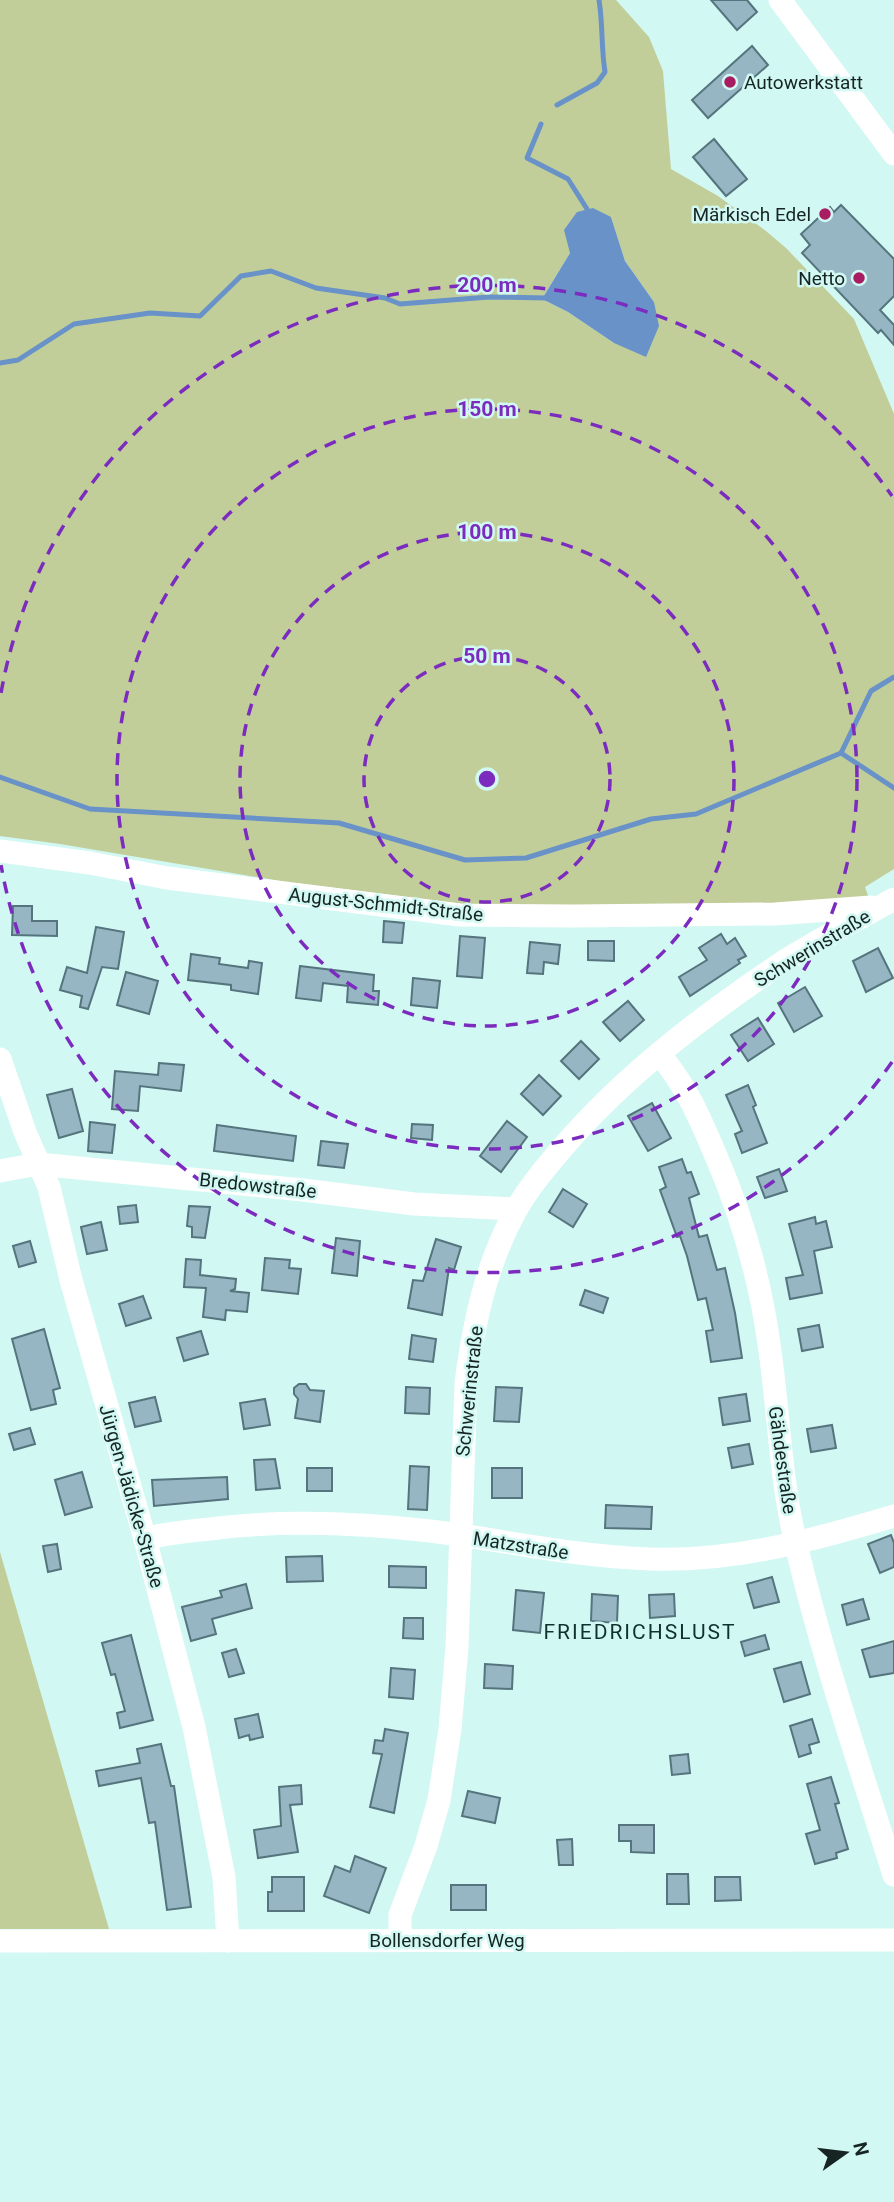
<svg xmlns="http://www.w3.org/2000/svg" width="894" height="2202" viewBox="0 0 894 2202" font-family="Roboto,sans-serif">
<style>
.green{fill:#c2ce9a;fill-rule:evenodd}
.water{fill:#6892c8}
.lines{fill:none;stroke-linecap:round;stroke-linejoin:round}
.stream{stroke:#6892c8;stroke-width:5}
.building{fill:#95b6c2;stroke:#55747e;stroke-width:2}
.minor{stroke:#fff;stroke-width:23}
.ring{fill:none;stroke:#7b2cbf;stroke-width:3.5;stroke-dasharray:12 9}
.poi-dot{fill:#a81d61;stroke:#d2f8f3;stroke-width:2.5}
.labels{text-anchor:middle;stroke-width:5;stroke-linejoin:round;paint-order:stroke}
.poi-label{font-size:19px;fill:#162523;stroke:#d2f8f3;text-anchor:end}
.street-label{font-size:19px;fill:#162523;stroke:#d2f8f3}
.neighbourhood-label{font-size:21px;letter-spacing:2px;fill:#10322f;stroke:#d2f8f3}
.centre{fill:#7b2cbf;stroke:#d2f8f3;stroke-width:3.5}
.ring-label{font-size:21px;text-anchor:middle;font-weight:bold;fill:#7b2cbf;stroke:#d2f8f3;stroke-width:5;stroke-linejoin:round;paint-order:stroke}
</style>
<rect width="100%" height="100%" fill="#d2f8f3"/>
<!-- green -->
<g class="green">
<path d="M0,0h616l33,37 14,34 8,98 47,27 48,35 20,17 68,71 40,95v455l-29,18 6,17 -325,7 -81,-7 -179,-22 -226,-38 -60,-8zM611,217l14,44 29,41 -40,41 -46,-31 -26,-13 28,-46z"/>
<path d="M0,1552l109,377h-109z"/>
</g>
<!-- water -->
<path class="water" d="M593,208l18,9 14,44 29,41 5,24 -13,31 -32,-14 -46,-31 -26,-13 28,-46 -6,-23 13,-18z"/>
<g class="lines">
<!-- stream -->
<g class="stream">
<path d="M557,105l40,-22 8,-11c-4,-25 -2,-48 -6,-72"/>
<path d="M541,124l-14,34 41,21 19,30v6"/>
<path d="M0,363l18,-3 56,-36 76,-11 50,3 41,-40 30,-5 45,17 69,10 15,6 89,-7 59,1"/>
<path d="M841,753l53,35"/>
<path d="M0,777l90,32 249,14 126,37 61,-2 125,-39 45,-5 145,-61 30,-62 23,-14"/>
</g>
</g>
<!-- building -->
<g class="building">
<path d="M711,0h36l10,12 -20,18z"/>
<path d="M752,46l16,19 -60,53 -16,-18z"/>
<path d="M714,139l33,40 -21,17 -33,-39z"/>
<path d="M841,205l53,54v37l-14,14 14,15v20l-13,-15 -3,3 -76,-80 8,-8 -9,-11 29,-27 4,5z"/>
<path d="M13,906h19v15h25v15l-45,-1z"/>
<path d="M384,921l20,2 -2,20 -19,-1z"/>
<path d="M96,927l28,5 -6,37 -16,-2 -14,42 -8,-2 2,-11 -22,-6 7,-23 20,6z"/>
<path d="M721,934l6,10 8,-6 11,18 -8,4 2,3 -50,33 -11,-19 28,-17 -8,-12z"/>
<path d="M460,936l25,2 -3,40 -25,-2z"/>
<path d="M588,941h26v20l-26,-1z"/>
<path d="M530,942l30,3 -2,19 -14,-2 -1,12 -16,-1z"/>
<path d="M878,948l15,30 -27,14 -13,-31z"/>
<path d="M191,954l29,4 -1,6 29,4 1,-7 13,2 -4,31 -27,-4v-5l-43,-5z"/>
<path d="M300,966l74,9 -1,16h6l-1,14 -31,-3 1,-16 -25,-3 -2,18 -25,-3z"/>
<path d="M126,972l32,9 -9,33 -32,-9z"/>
<path d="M413,978l27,3 -3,27 -26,-3z"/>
<path d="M805,987l17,29 -28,16 -16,-29z"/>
<path d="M628,1001l16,19 -24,21 -17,-19z"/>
<path d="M758,1018l16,26 -26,17 -17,-26z"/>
<path d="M581,1041l18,18 -20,20 -18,-18z"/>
<path d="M159,1063l25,2 -3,26 -41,-5 -2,25 -26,-2 3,-38 43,4z"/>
<path d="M539,1075l22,21 -18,19 -22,-21z"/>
<path d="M748,1085l8,20 -3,2 14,36 -25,10 -7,-19 7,-3 -16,-36z"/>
<path d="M72,1089l11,42 -24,7 -12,-43z"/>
<path d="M652,1103l19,35 -23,13 -20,-35z"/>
<path d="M507,1121l20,16 -26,35 -21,-16z"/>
<path d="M90,1122l25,3 -3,28 -24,-2z"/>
<path d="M412,1124l21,1 -1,15 -21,-2z"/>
<path d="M217,1125l79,11 -3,25 -79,-10z"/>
<path d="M321,1141l27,3 -4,24 -26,-3z"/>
<path d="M682,1159l5,14 4,-1 8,22 -10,4 10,39 8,-2 10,35 8,-2 10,45 7,45 -31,4 -5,-31 7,-1 -7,-32 -8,2 -11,-44 -7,-20 -3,1 -17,-47 6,-3 -7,-20z"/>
<path d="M779,1169l8,22 -22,7 -8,-21z"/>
<path d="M563,1189l24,15 -14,23 -24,-15z"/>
<path d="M136,1205l2,17 -18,2 -2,-17z"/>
<path d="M189,1206l21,1 -5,31 -13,-1v-10l-5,-1z"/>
<path d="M815,1217l1,7 10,-3 6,26 -18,4 8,42 -32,6 -4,-21 17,-3 -14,-51z"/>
<path d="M101,1222l6,28 -20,4 -6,-27z"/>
<path d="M336,1238l24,3 -3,35 -25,-3z"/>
<path d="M436,1239l25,8 -7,23 -5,-2 -7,47 -34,-7 5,-28 10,1z"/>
<path d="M30,1241l6,21 -17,5 -6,-21z"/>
<path d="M265,1258l25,2 -1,8 12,1 -3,25 -36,-4z"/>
<path d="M186,1259l15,1 -1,15 36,4 -1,10 -5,2 19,2 -2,19 -21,-2 -1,10 -22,-3 3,-29 -22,-1z"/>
<path d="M585,1290l23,8 -5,15 -23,-8z"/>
<path d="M143,1296l8,22 -25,8 -7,-22z"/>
<path d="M819,1325l4,22 -21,4 -4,-22z"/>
<path d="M44,1329l16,59 -7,2 3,14 -25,6 -19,-71z"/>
<path d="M201,1331l7,23 -24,7 -7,-23z"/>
<path d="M412,1335l24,4 -3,23 -24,-3z"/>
<path d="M299,1384h7l4,6 14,1 -4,31 -25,-4 3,-19 -4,-5v-6z"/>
<path d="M406,1387l24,1 -1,26 -24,-1z"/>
<path d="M496,1387l26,1 -3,34 -25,-1z"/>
<path d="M746,1394l4,27 -27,4 -4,-27z"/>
<path d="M155,1397l6,24 -26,6 -6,-24z"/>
<path d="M265,1399l5,26 -26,4 -4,-26z"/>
<path d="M832,1425l4,23 -25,4 -4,-23z"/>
<path d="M30,1428l5,16 -21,6 -5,-16z"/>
<path d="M749,1444l4,20 -21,4 -4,-20z"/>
<path d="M275,1459l5,29 -24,2 -2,-30z"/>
<path d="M410,1466l19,1 -2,43 -19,-1z"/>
<rect x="307" y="1468" width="25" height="23"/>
<rect x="492" y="1468" width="30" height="30"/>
<path d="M82,1472l10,35 -27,8 -10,-35z"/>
<path d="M227,1477l1,22 -74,7 -2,-26z"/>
<path d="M606,1505l46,2 -1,22 -46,-1z"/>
<path d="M891,1535l3,8v24l-14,6 -12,-29z"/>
<path d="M57,1544l4,25 -13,3 -5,-26z"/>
<path d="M322,1556l1,25 -36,1 -1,-25z"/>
<path d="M389,1566l37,1v21l-37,-1z"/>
<path d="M772,1577l7,25 -25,6 -7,-24z"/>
<path d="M246,1584l6,24 -40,11 4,15 -25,7 -9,-34 40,-10 -2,-6z"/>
<path d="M516,1590l28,3 -4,40 -27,-3z"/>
<path d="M592,1594l26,2 -1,27 -26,-2z"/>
<path d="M674,1594l1,22 -25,2 -1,-23z"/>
<path d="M863,1599l6,20 -22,6 -5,-20z"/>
<path d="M404,1618h19v21l-20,-1z"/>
<path d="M131,1635l22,85 -33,8 -3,-15 8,-2 -10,-37 -4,1 -9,-32z"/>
<path d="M765,1635l4,14 -24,7 -4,-14z"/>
<path d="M894,1641v32l-24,4 -8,-27z"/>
<path d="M236,1649l8,24 -15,4 -7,-24z"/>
<path d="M801,1662l9,32 -26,8 -10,-33z"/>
<path d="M485,1664l28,2 -1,23 -28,-1z"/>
<path d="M391,1668l24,2 -2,29 -24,-2z"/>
<path d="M258,1714l5,23 -13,3 -1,-5 -10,3 -4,-19z"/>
<path d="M812,1719l7,23 -10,3 2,8 -12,4 -9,-31z"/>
<path d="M385,1729l23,4 -14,80 -24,-6 12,-53 -9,-1 2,-13 8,1z"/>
<path d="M161,1744l10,42h3l17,121 -24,3 -12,-88 -6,1 -8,-45 -42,8 -3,-15 44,-8 -3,-14z"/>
<path d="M688,1754l2,19 -18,2 -2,-19z"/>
<path d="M831,1777l8,26 -4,1 13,45 -12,4 1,5 -22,6 -9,-30 14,-4 -13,-46z"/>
<path d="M301,1785l1,19 -12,1 8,47 -40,6 -4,-28 27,-4 -2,-39z"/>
<path d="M468,1791l32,7 -5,25 -33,-7z"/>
<path d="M619,1825h35v28l-23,-1v-11h-12z"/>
<path d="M572,1839l1,26h-14l-2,-25z"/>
<path d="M355,1856l31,12 -17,45 -45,-17 11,-30 15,6z"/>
<path d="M667,1874h21l1,30h-22z"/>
<path d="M272,1877h32v34h-36v-19h4z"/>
<path d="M715,1877h25l1,23 -26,1z"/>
<rect x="451" y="1885" width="35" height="25"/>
</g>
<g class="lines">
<!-- minor -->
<g class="minor">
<path d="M780,0l114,154"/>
<path d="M0,851l90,12 77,15 292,37 115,1 201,-2 96,-7"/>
<path d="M659,1054c27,31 41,64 57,102 26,60 44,123 53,188 10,67 11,134 27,200 26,112 64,222 98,331"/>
<path d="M0,1059l25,73 24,55 22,93 74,259 49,188 30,150 4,64"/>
<path d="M0,1171l38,-7 265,26 111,14 102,5"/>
<path d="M145,1539c24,-7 49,-8 73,-11 77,-9 166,-4 243,7 64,10 125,22 189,24 84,3 164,-19 244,-43"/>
<path d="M400,1940v-25l26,-69 13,-46 11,-71 7,-82 9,-264c8,-61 20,-119 50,-173 13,-23 30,-43 48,-64 62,-72 140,-131 219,-184 36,-23 74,-42 111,-63"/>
<path d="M0,1941l894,-1"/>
</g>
</g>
<!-- distance rings -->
<g class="ring">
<circle cx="487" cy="779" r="123"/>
<circle cx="487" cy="779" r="247"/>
<circle cx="487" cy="779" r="370"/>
<path d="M892 1062A494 494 0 0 1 1 865M1 693A494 494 0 0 1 892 496"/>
</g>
<!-- markers -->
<g class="poi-dot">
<circle cx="730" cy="82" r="7"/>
<circle cx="825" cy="214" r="7"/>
<circle cx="859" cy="278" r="7"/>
</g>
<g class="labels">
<!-- poi labels -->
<g class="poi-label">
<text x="744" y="89" text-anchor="start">Autowerkstatt</text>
<text x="811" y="221">Märkisch Edel</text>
<text x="845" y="285">Netto</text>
</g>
<!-- street labels -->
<g class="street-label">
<text transform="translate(386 904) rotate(6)" y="7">August-Schmidt-Straße</text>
<text transform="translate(812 948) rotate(-31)" y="7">Schwerinstraße</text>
<text transform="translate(258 1185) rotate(6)" y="7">Bredowstraße</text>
<text transform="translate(469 1391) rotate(-84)" y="7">Schwerinstraße</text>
<text transform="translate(783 1460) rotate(82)" y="7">Gähdestraße</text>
<text transform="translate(132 1496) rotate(74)" y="7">Jürgen-Jädicke-Straße</text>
<text transform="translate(521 1545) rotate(9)" y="7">Matzstraße</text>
<text x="447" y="1947">Bollensdorfer Weg</text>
</g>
<!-- neighbourhood labels -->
<g class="neighbourhood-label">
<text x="640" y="1639">FRIEDRICHSLUST</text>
</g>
</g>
<circle cx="487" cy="779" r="10" class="centre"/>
<g class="ring-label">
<text x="487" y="292">200 m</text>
<text x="487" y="416">150 m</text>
<text x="487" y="539">100 m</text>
<text x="487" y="663">50 m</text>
</g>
<!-- north arrow -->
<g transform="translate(845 2153) rotate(76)" stroke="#d2f8f3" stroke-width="5" paint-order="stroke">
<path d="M0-5L12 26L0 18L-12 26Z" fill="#162523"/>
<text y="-10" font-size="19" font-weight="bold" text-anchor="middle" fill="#162523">N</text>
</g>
</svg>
